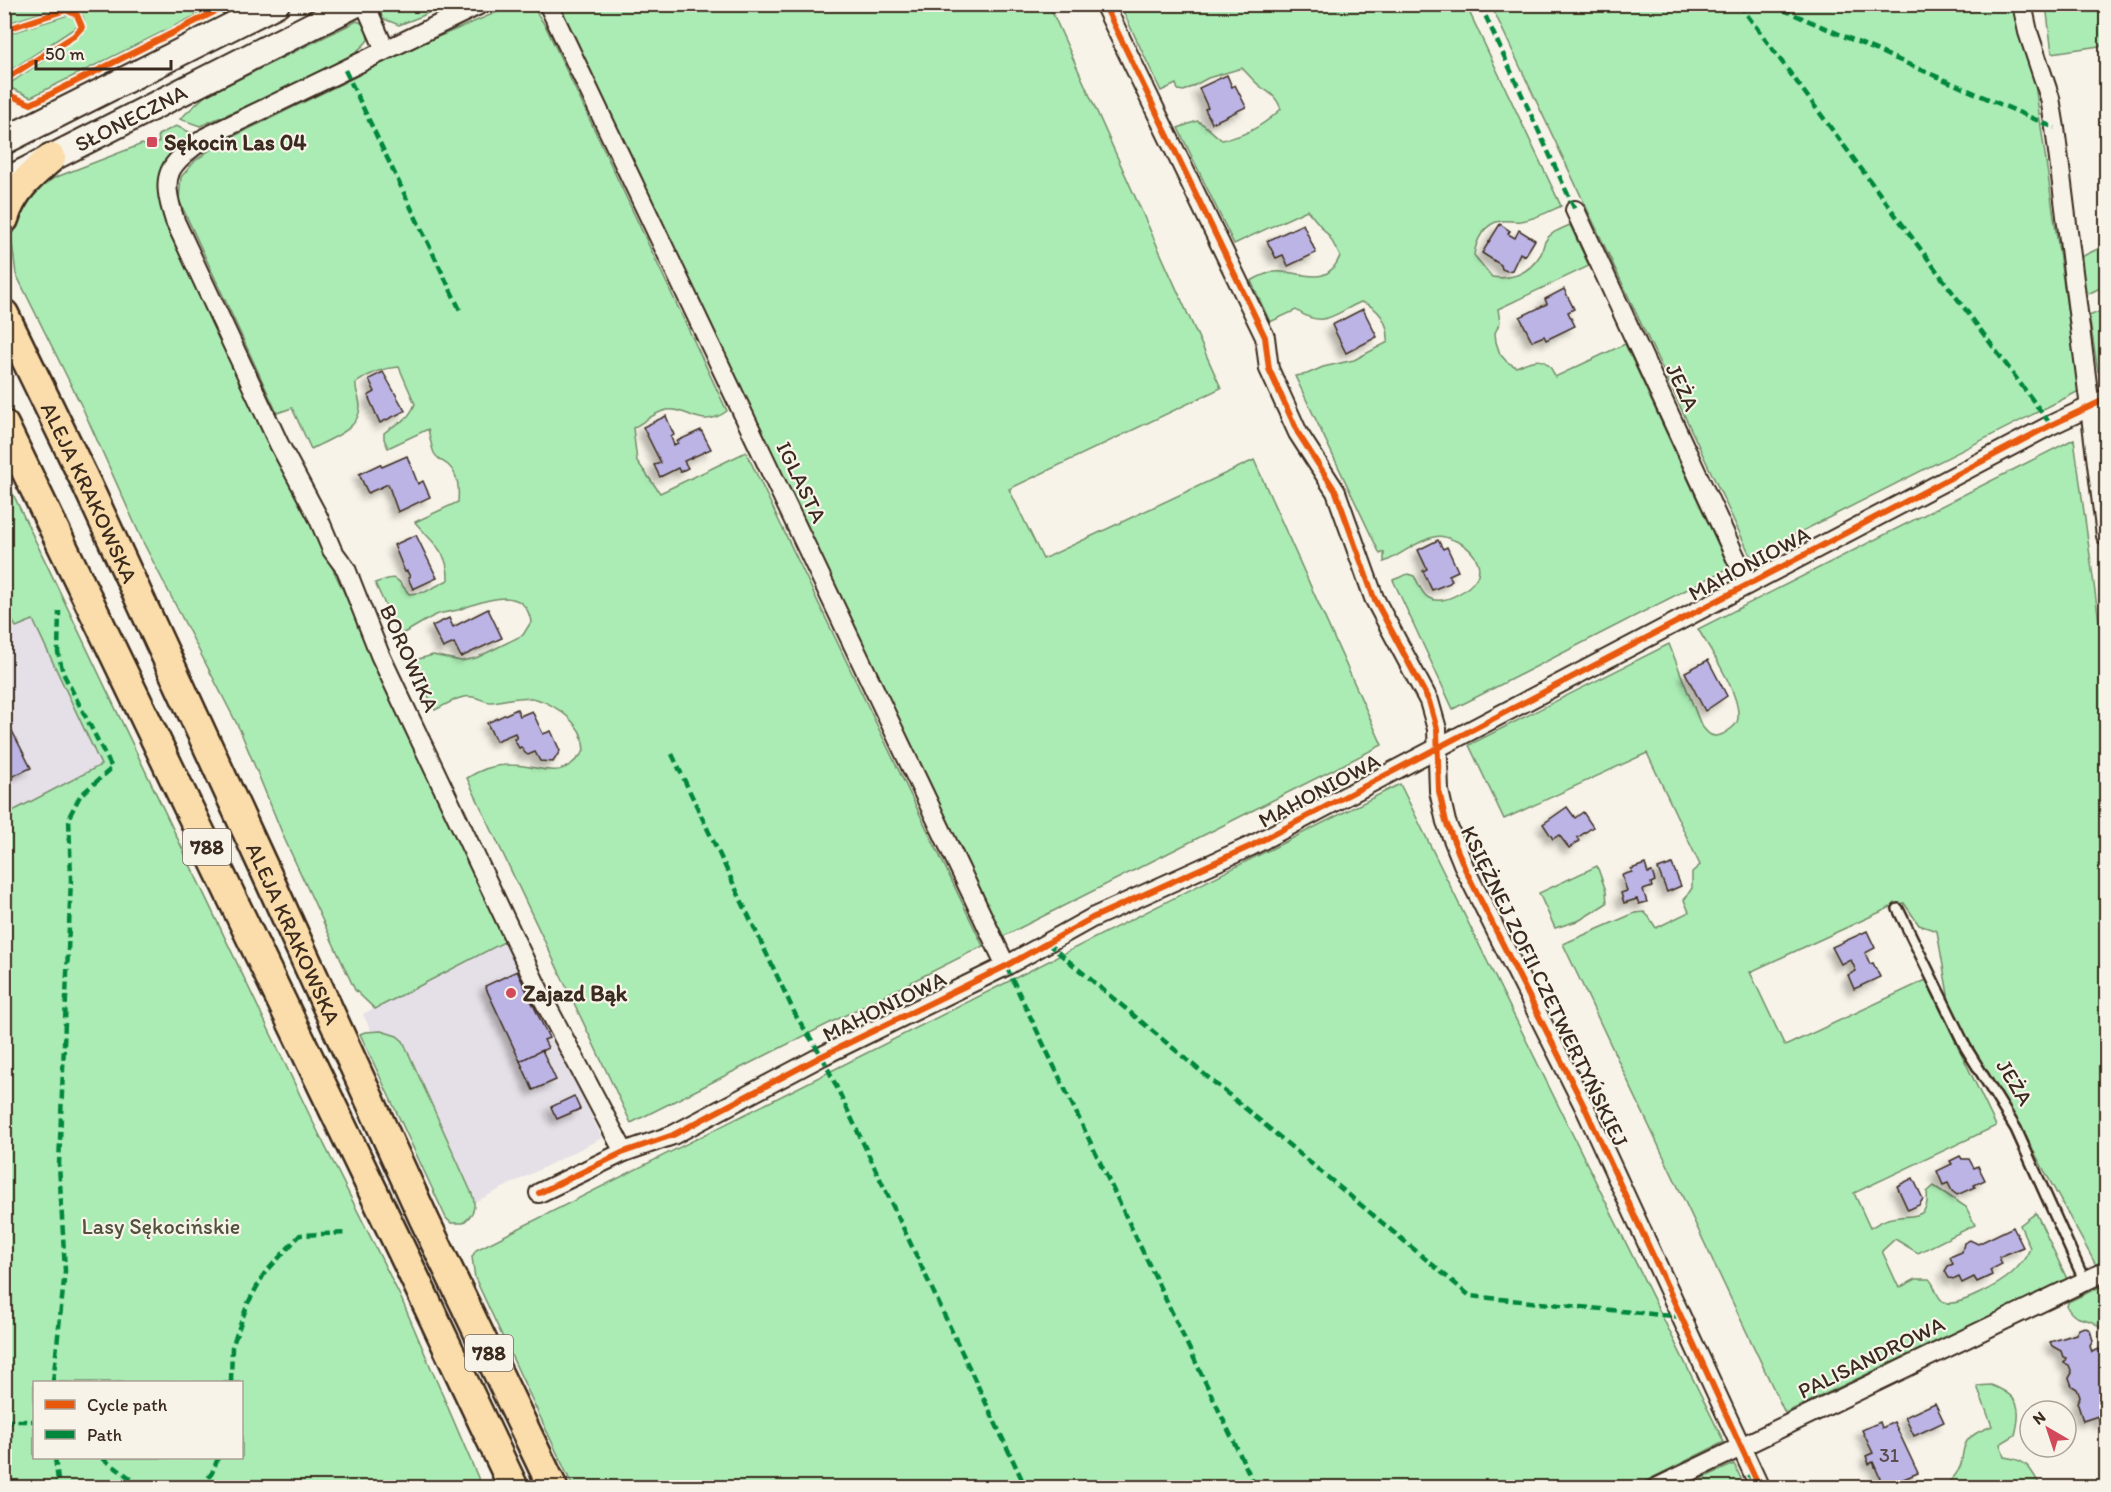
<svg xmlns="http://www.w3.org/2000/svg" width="2111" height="1492" viewBox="0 0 2111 1492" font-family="Itim,sans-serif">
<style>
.built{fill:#e5e0e7}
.green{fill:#abecb4;stroke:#738b69;stroke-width:1.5;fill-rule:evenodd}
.building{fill:#bcb4e5;stroke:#3b2a1e;stroke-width:1.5;filter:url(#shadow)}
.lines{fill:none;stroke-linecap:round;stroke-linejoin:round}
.service-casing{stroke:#3b2a1e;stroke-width:14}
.minor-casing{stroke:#3b2a1e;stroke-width:22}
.secondary-casing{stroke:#3b2a1e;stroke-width:30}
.primary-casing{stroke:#3b2a1e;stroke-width:33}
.service{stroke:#f7f3e8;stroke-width:9}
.minor{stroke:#f7f3e8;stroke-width:18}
.secondary{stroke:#f7f3e8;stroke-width:26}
.primary{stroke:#faddab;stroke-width:28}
.quiet{stroke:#00873e;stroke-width:4.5;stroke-dasharray:9 4.5;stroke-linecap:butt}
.cycleway-casing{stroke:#f7f3e8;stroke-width:10}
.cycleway{stroke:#e8590c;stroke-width:6}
.poi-dot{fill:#d1495b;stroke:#f7f3e8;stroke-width:2}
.labels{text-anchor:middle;stroke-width:4.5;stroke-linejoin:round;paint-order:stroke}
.number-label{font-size:20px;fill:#5b4c50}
.shield{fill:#f7f3e8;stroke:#73665b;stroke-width:1.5}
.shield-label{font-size:21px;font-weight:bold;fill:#3b2a1e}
.street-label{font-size:22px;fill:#3b2a1e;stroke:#f7f3e8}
.poi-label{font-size:22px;font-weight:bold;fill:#3b2a1e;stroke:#f7f3e8;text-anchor:start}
.park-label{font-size:22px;fill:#51513c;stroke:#f7f3e8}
</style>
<defs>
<filter id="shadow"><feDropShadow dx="-5.5" dy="5.5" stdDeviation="3" flood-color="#0004"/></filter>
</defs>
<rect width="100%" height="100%" fill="#f7f3e8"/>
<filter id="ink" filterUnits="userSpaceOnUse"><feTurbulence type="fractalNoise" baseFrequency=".0167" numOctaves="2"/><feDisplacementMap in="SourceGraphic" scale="12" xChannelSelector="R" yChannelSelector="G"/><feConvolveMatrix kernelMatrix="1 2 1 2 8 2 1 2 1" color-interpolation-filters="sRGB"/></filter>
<g filter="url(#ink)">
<!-- built -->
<g class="built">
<path d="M33,620l69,146 -97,49v-182z"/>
<path d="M508,940l94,198 -127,64 -72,-161 -22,-10h-10l-8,-17z"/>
</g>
<!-- green -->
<g class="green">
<path d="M5,4h212v1l-186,92 -25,-11 74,-50c10,-16 2,-27 -15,-31l-60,19z"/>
<path d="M385,5h58l-21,11 -23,9 -20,-8v-8z"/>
<path d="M514,5l19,2 13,20 181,384c-28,21 -40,-7 -64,0 -10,3 -21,12 -30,17l4,33 23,32 86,-41 237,494 -352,177 -164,-345c14,-9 27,-14 44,-13 32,0 48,19 73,-14 -1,-8 -1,-16 -6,-22 -12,-18 -38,-34 -59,-31 -10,0 -19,4 -28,4 -6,0 -12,-4 -18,-5 -12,-3 -27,8 -38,13l-24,-49 22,-6 28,6 15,-3 47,-23 8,-13c-6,-39 -48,-21 -73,-12 -7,2 -15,2 -22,5 -13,6 -23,14 -37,20l-24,-52c22,-8 20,-7 34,11l16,-2 23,-12c1,-29 -16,-37 -33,-58l43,-20c1,-13 1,-27 -10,-37 -5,-4 -10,-5 -14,-12 -3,-7 -4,-16 -6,-24l-40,19 -4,-9v-6c14,-13 22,-8 31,-29l-16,-37c-15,1 -31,7 -43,16 -1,8 4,15 4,24 -1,24 -31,32 -49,42l-19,-41 -15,5 -98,-213 2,-23 14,-16 23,-17 139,-68 26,-16z"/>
<path d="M552,5h497l172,383 -212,101 34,70 211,-99 128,285 -380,192 -437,-919z"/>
<path d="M1120,5h346l95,201c-13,6 -26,13 -40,15 -7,1 -13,-1 -20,0 -17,2 -25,20 -27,34l18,22c21,3 38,-5 49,-23 2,-4 2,-10 5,-14 5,-8 15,-11 24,-15l19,41 -91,43 2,13 -5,11 1,9 4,12 7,8 9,5c18,-8 31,-13 39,10l70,-33 104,224 -276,141 -60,-129 15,-6 6,2c5,7 7,18 15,22 14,8 41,-8 48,-21 7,-15 -8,-31 -21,-36 -7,-3 -14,-6 -22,-4 -18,4 -33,18 -50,25v-10l-4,2 -85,-178 12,-2 16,-7 31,-7 34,-18c1,-19 -9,-35 -27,-40 -26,11 -37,28 -65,8l-26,12 -19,-41c7,-4 14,-8 23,-9 26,-3 52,19 66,-16l-11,-20 -22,-26 -73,34 -56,-116 19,-7c10,4 16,13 25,19 22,-3 43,-16 59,-31 -5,-13 -10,-15 -20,-22 -7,-5 -13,-13 -19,-19l-34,10 -24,13 -6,-1 -2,-6 -15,7z"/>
<path d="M1491,5h527l5,39 11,34 45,313 -328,166z"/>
<path d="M2046,5h60v40l-54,8z"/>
<path d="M68,15l7,4 2,5 -2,4 -70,46v-39z"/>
<path d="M357,21l9,4 2,15c-11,15 -31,22 -46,30 -40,21 -81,39 -122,56l-20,-7 25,-23z"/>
<path d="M176,126l18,8c-33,28 -41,29 -31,75l345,731 -133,69 -20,-19 -70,-150 -45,-110 -97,-188 -60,-133 -67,-135 -5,-38 2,-10 15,-26 9,-11 17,-11 88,-34 7,3 10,-5 -1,-7z"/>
<path d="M2106,245v40l-20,10 -5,-38z"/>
<path d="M2106,309v68l-8,-6 -9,-55z"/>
<path d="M2074,439l32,233v588l-10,5 -80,-146 -65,-107 -14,-81 -18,-6 -15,-22 -13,4 -141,65 35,74 141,-66 70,146 -142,67 16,35c7,-4 14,-9 22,-10 19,-4 38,4 35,-26l7,-6 32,21 9,18 -57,28 -23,-14 -13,12 17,37 17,-9h13c7,6 6,18 15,23 12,7 57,-19 67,-28 7,-6 16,-17 19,-26l-10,-23 16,-12 31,66 -282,134 -222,-469 72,-31 9,-1 5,5 7,11 33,-16 -5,-12 8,-12v-16l8,-7 -53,-112 -143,66 -35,-74 200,-101 32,81c7,9 11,14 22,9 5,-3 12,-7 14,-12 8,-22 -28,-74 -39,-93z"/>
<path d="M4,475l307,643 90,180 81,189h-477v-672l96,-50 -68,-145 -17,7 -11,-19zM34,1382h208v76h-208z"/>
<path d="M1400,784l324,658 -92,46 -1059,-1 -98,-209 -3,-21 4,-7z"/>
<path d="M1597,866l9,25 1,12 -27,17 -25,8 -16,-35z"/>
<path d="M381,1031l16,5 6,5 69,153c5,13 1,21 -9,29h-12l-5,-5 -86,-184 5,-2z"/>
<path d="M2106,1284v56c-10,-30 -28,-12 -39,-33l1,-5z"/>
<path d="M1991,1385c29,11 31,23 24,50l-15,9 4,13c24,3 26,11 37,30h-98c8,-6 15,-13 18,-23 2,-8 1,-15 6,-23 6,-8 16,-11 25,-15l-15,-40z"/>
<path d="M1734,1464l11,23h-62z"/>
</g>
<!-- building -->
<g class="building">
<path d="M1227,75l5,12 3,-2 11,22 -34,16 -7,-14 3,-1 -9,-20z"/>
<path d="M1303,224l13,29 -28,13 -5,-11 -7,3 -9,-17z"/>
<path d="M1500,224l10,7 -2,3 7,4 4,-8 16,10 -10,16 -5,-3 -8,17 -5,1 -5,-2 -1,-4 -19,-12z"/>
<path d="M1564,289l10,20 -6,3 7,14 -29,14 -2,-4 -12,5 -12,-24 27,-13 -2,-5z"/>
<path d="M1363,309l14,28 -31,16 -14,-28z"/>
<path d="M383,372l22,39 -25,12 -12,-27 7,-4 -6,-13z"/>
<path d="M666,416l8,19 -3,2 3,8 4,-2 -1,-2 24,-11 10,19 -27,12 4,7 -8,4 -2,-4 -18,9 -6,-12 7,-2 -18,-36z"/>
<path d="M407,456l11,28 5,-3 7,16 -32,15 -10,-28 -20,9 -9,-19 21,-10 2,3z"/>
<path d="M416,535l21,43 -24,11 -5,-11 2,-1 -3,-6 -2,1 -11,-27z"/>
<path d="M1438,540l5,9 4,-2 11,24 -9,4 3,5 -2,3 -18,7 -9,-19 4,-2 -9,-19z"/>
<path d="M488,609l14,29 -41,19 -7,-14 -11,5 -11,-22 17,-8 4,9z"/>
<path d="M1708,660l19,36 -22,15 -20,-39z"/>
<path d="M517,709l3,7 12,-5 11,23 8,-3 9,20 -7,11 -13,-1 -5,-9 -7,3 -3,-2 -4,-6 -2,1 -5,-9 3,-1 -2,-5 -19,8 -9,-18z"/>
<path d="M4,715l27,53 -27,12z"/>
<path d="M1567,807l8,11 8,-6 10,15 -16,11 2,3 -10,7 -10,-13 -6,4 -10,-15z"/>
<path d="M1645,864l3,9 4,-1 3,9 -4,2 1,4 -9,3 4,12 -8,2 -2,-5 -13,4 -3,-10 6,-2 -5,-16 10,-3 -1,-3z"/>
<path d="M1672,864l9,22 -14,6 -9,-23z"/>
<path d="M1867,931l8,17 -10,5 5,11 3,-1 7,14 -26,12 -6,-14 8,-4 -5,-11 -10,4 -9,-17z"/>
<path d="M517,971l32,67 -5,2 4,8 -28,13 -35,-75z"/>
<path d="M542,1050l14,30 -23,10 -13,-29z"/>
<path d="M574,1096l6,13 -23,10 -6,-12z"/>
<path d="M1960,1156l2,3h7l5,9 4,-2 7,14 -11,5 1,2 -18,8 -5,-4 -4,-8 -5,2 -6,-14 15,-7 -2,-3z"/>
<path d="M1913,1178l10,21 -4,6 -11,5 -11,-24z"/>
<path d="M2013,1227l10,20 -24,10 3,7 -12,6 2,5 -15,7 -3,-5 -12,6 -3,-6 -4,2 -6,-1 -4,-7 3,-5 5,-2 -3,-7 12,-5 2,-9 6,-3 8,4z"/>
<path d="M2084,1327l6,3 3,11 -3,5 2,6 7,-3 7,23v49l-6,2 -2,-7 -15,5 -6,-19 3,-5 -3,-8 -5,-3 -3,-8 3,-5 -3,-8 -5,-2 2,-5 -3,-1 -2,-6 -9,-5 -2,-4 26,-8 3,-5z"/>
<path d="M1935,1403l9,19 -30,14 -9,-19z"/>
<path d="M1880,1422l2,6 12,-6 24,51 -34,14 -11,-25 -4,2 -3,-8 7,-3 -11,-23z"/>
</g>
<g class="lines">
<defs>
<path id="service" d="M1898,909l68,139 50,81 69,153"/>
<g id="minor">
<path d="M365,4l20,46"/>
<path d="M481,4l-275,133c-38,29 -47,35 -31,84l104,223 39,73 14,33 14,19 34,86 162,342 82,155"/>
<path d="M548,4l458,962"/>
<path d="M1104,4l161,333 4,32 29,64 38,59 38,106 55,103 8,28 2,62 7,31 19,47 120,239 175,380"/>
<path d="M2022,4l6,28 22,66 5,30 51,408"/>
<path d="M1575,210l173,374"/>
<path d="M539,1193l85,-41 49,-17 149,-79 184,-90 86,-48 159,-72 800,-421 55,-26"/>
<path d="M1656,1488l450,-217"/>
</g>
<g id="secondary">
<path d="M4,141l272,-137"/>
<path id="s1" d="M4,182l351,-178"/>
</g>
<g id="primary">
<path d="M4,219c8,-28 26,-43 47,-61"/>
<path id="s2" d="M4,314l84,173 175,379 161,353 129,269"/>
<path d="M4,425l406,843 104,220"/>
</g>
</defs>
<!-- service casing -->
<use href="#service" class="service-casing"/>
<!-- minor casing -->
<use href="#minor" class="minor-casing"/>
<!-- secondary casing -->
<use href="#secondary" class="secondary-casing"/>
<!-- primary casing -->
<use href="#primary" class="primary-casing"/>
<!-- service -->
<use href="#service" class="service"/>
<!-- minor -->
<use href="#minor" class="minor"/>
<!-- secondary -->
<use href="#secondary" class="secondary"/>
<!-- primary -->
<use href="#primary" class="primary"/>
<!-- quiet -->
<g class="quiet">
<path d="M1480,4l95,206"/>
<path d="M1739,4l312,421"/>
<path d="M1770,4l285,124"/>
<path d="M345,70l116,242"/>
<path d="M672,754l124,262 26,40 204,432"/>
<path d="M1047,943l423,353 212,21"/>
<path d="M1006,966l250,522"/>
<path d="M53,1382l12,-111 -6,-107 12,-285 -2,-62 11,-21 32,-28 -49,-95 -5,-21 1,-41"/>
<path d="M231,1382l1,-35 16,-44 16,-29 36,-39 47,-2"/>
<path d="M4,1421h30"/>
<path d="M55,1458l4,30"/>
<path d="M102,1458l42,30"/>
<path d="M200,1488l12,-15 6,-15"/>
<path d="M1739,1488l13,-15"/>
</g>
<defs>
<g id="cycleway">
<path d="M1104,4l161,333 4,32 29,64 38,59 38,106 55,103 8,28 2,62 7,31 19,47 120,239 175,380"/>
<path d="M4,30l62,-20 11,5 5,12 -8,9 -70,44"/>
<path d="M4,93l27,11 199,-100"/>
<path d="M539,1193l85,-41 49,-17 149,-79 184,-90 86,-48 159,-72 800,-421 55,-26"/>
</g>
</defs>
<!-- cycleway casing -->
<use href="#cycleway" class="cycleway-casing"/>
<!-- cycleway -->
<use href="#cycleway" class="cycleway"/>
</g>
</g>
<!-- markers -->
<g class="poi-dot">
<rect x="146" y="136" width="12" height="12" rx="3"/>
<circle cx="511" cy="993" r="6"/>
</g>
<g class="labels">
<!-- number labels -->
<g class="number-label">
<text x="1889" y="1462">31</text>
</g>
<!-- shield labels -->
<g class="shield">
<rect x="183" y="829" width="48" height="36" rx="4.5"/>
<rect x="465" y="1335" width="48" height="36" rx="4.5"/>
</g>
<g class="shield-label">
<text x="207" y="854">788</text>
<text x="489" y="1360">788</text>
</g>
<!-- street labels -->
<g class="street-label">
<text dy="8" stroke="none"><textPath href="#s1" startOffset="142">SŁONECZNA</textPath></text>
<text transform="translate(1683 387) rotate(65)" y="8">JEŻA</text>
<text transform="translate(802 482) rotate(64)" y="8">IGLASTA</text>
<text dy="8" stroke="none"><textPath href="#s2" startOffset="198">ALEJA KRAKOWSKA</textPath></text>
<text transform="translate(1749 563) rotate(-28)" y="8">MAHONIOWA</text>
<text transform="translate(410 658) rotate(66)" y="8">BOROWIKA</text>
<text transform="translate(1319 790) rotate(-28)" y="8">MAHONIOWA</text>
<text dy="8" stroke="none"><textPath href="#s2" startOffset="684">ALEJA KRAKOWSKA</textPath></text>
<text transform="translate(1545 986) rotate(64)" y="8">KSIĘŻNEJ ZOFII CZETWERTYŃSKIEJ</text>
<text transform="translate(884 1006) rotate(-26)" y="8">MAHONIOWA</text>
<text transform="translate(2015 1082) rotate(59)" y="8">JEŻA</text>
<text transform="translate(1871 1357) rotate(-26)" y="8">PALISANDROWA</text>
</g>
<!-- poi labels -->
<g class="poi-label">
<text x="164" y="150">Sękocin Las 04</text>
<text x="523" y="1001">Zajazd Bąk</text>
</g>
<!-- park labels -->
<g class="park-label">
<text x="161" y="1234">Lasy Sękocińskie</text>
</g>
</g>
<!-- margin -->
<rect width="2111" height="1492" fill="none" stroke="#f7f3e8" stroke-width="24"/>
<rect x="12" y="12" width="2087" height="1468" fill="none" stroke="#3b2a1e" stroke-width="2" filter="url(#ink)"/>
<!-- legend -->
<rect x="33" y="1381" width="210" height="78" fill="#f7f3e8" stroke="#aca397" stroke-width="1.5"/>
<rect x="45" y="1400" width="30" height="9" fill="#e8590c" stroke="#aca397" stroke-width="1.5"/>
<text x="87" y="1411" font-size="18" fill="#3b2a1e">Cycle path</text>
<rect x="45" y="1430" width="30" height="9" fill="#00873e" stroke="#aca397" stroke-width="1.5"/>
<text x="87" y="1441" font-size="18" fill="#3b2a1e">Path</text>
<!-- north arrow -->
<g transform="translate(2048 1429) rotate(321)"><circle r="28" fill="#f7f3e8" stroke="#aca397" stroke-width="1.5"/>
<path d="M0-4.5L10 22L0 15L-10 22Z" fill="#d1495b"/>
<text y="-9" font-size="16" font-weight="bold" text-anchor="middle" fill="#3b2a1e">N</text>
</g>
<!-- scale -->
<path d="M36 60v9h135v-9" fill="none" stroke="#3b2a1e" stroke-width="3"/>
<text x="45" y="60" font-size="18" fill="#3b2a1e" stroke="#f7f3e8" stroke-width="4.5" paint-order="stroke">50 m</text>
</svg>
